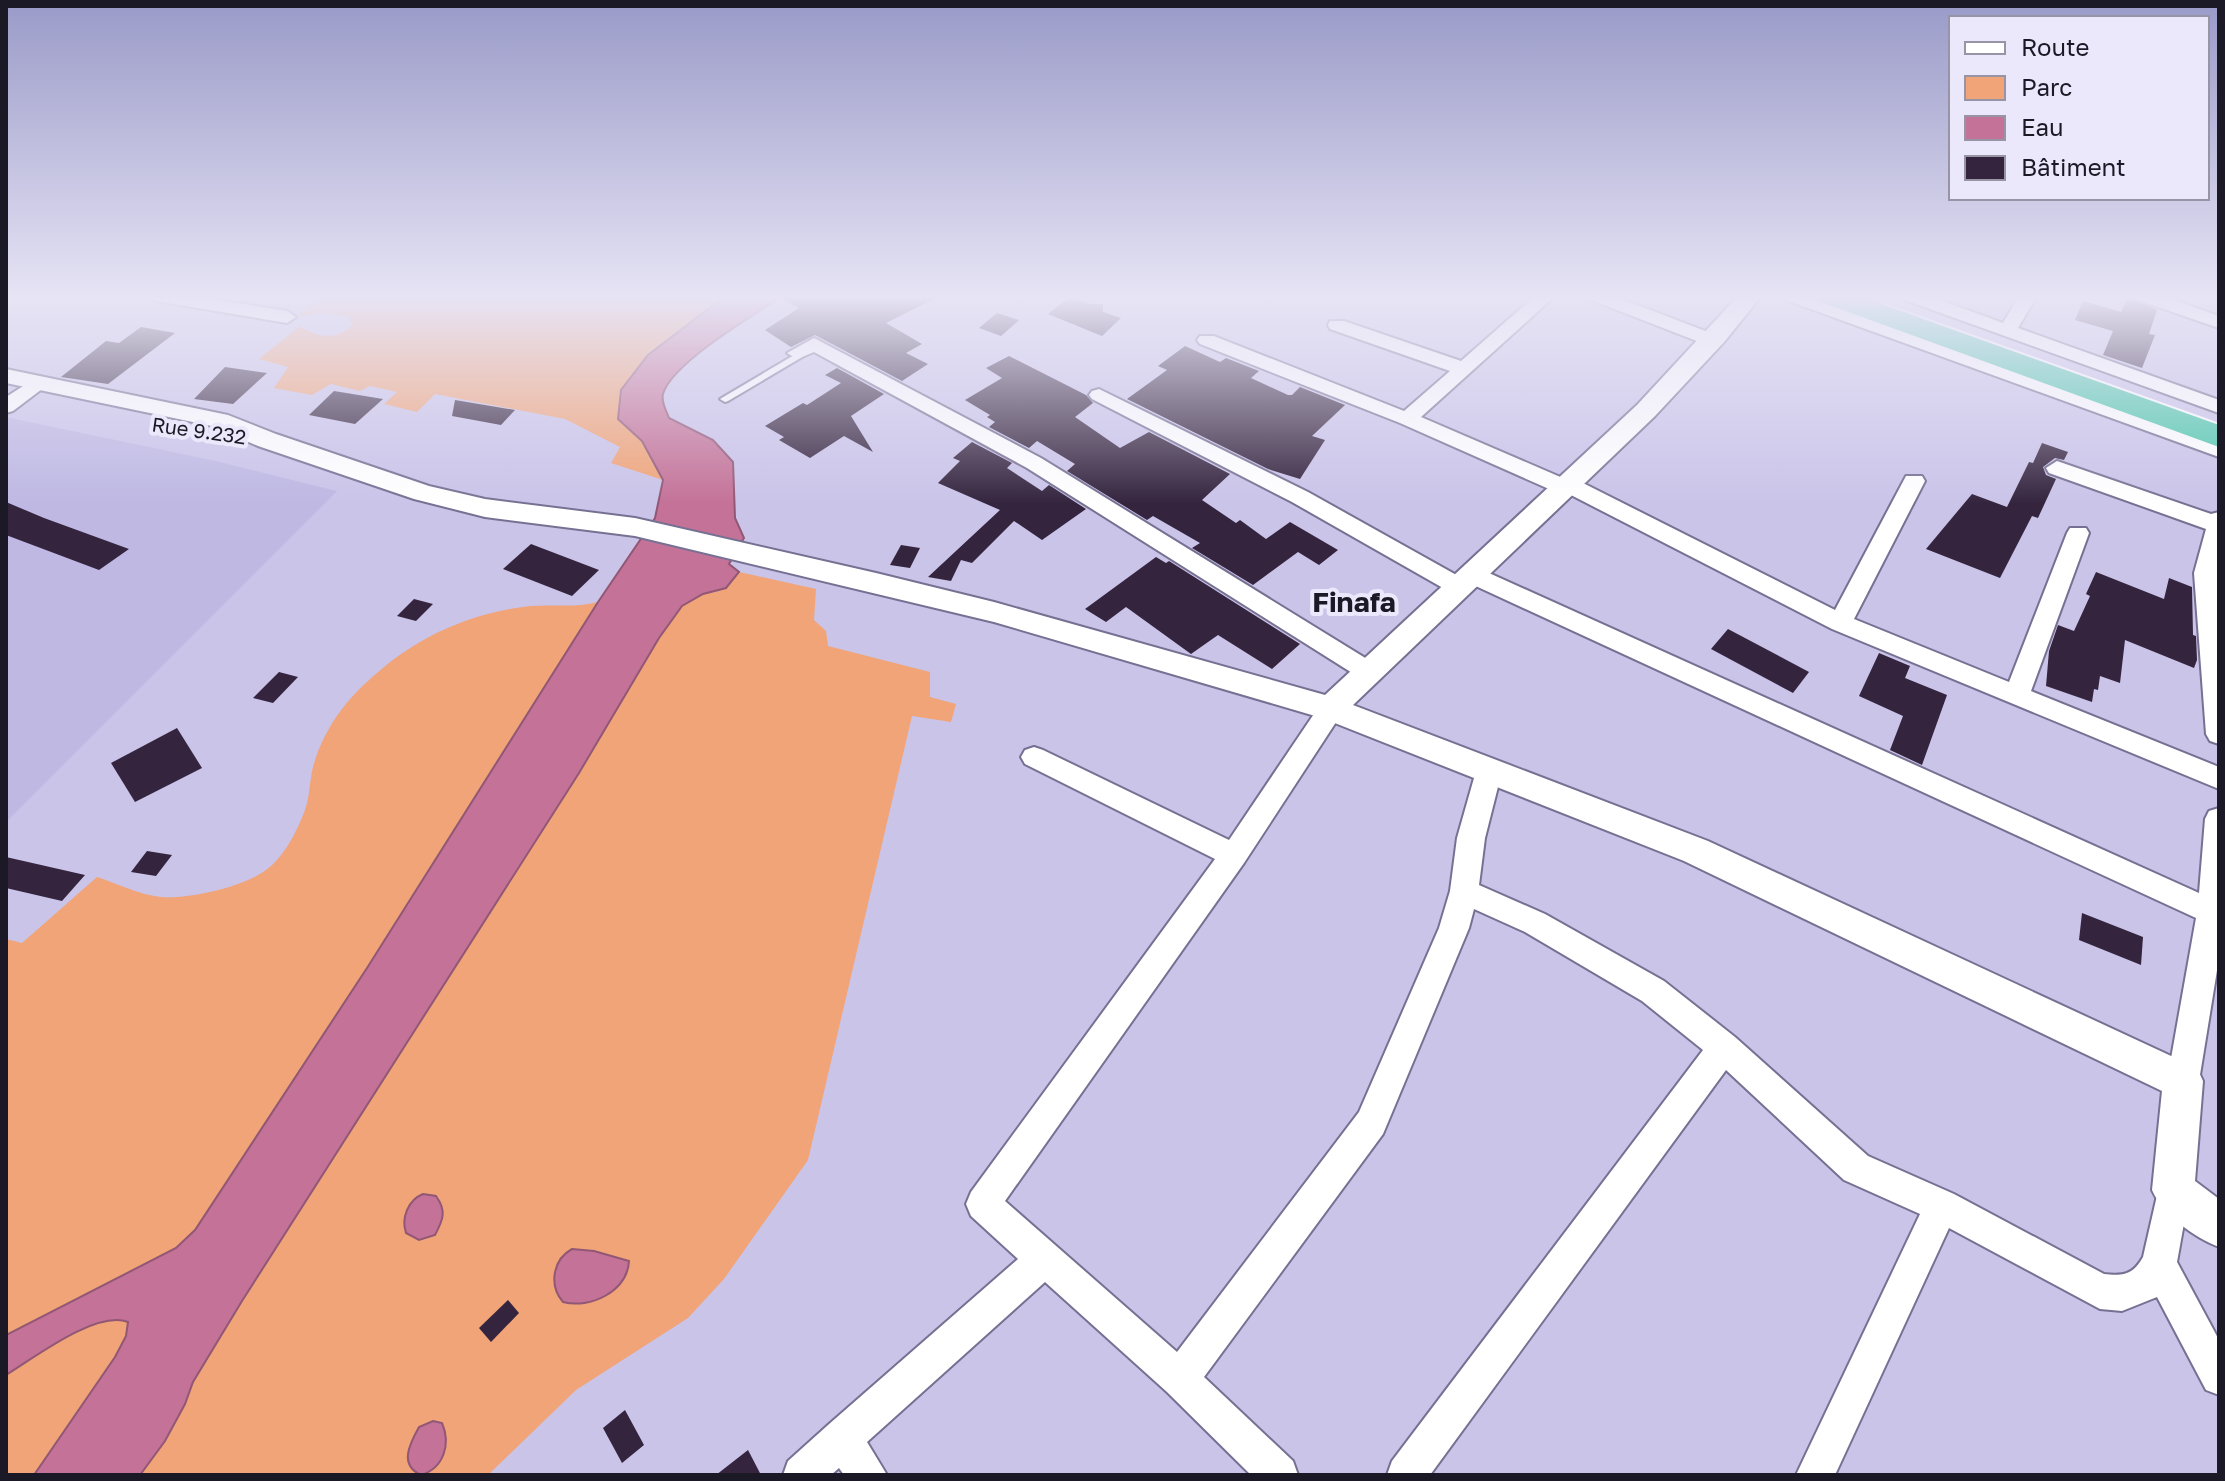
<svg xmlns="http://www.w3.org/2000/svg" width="2225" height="1481" viewBox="0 0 2225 1481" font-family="'Golos Text',sans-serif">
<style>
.built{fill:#beb8e3}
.green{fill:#f0a477}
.water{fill:#c47297;stroke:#915775;stroke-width:2}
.building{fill:#34243e}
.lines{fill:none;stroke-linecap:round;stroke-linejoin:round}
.service-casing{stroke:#767192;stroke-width:4}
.minor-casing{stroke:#767192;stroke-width:4}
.tertiary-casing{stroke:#767192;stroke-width:4}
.trunk-casing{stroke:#fff;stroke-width:4}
.service{fill:#fff;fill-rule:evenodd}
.minor{fill:#fff;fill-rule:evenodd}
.tertiary{fill:#fff;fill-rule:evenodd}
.trunk{fill:#4bc8ab;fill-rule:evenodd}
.labels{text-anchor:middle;stroke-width:8;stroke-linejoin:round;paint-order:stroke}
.far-street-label{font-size:20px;fill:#1b1926;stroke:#eae8fa}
.quarter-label{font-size:28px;font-weight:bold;fill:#1b1926;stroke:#eae8fa}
</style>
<rect width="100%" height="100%" fill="#cac4e9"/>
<!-- built -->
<path class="built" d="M6,417l214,45 117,29 -331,331z"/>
<!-- green -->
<g class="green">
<path d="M320,296h405l-77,59 -30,64 24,22 21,39 -52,-17 9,-16 -55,-28 -130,-25 -18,18 -33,-8 13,-12 -27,-6 -10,5 -29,-7 -19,11 -38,-7 14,-21 -29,-8 41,-33c16,12 40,15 52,-2l-4,-8 -28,-3 -22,4z"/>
<path d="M739,572l77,17 -2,31 12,11 2,15 102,26v25l26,7 -5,18 -39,-6 -104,444 -84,119 -36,39 -112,72 -88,85h-348l25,-34 20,-37 8,-22 49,-81 337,-528 80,-135 23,-32 21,-12 13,-2z"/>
<path d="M598,602l-231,366 -172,262 -19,18 -170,87v-396l16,4 75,-66c19,6 43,18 64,20 28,2 82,-10 105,-27 17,-12 30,-37 37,-55 7,-15 6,-32 10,-48 11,-39 33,-68 64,-94 43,-38 97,-61 154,-67 22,-2 45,2 67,-4z"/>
<path d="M118,1319l10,3 -2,14 -11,21 -81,118h-28v-100c34,-21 72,-51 112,-56z"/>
</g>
<!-- water -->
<g class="water">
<path d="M783,296c-28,18 -111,67 -120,98 -2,8 3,16 6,24l44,22 20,22 2,56 9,20 -15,26 10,8 -13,16 -23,6 -21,12 -23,32 -80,135 -337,528 -49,81 -8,22 -20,37 -25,34h-106l81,-118 11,-21 2,-14c-32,-12 -94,36 -122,53v-40l170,-87 19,-18 172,-262 231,-366 57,-84 8,-38 -21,-39 -24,-22 3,-29 27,-35 76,-58z"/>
<path d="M423,1194l13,2c11,15 7,24 -1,39l-16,5 -13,-7c-5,-15 2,-33 17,-39z"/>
<path d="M572,1249l22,2 35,10c-2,31 -39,48 -66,41 -14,-16 -11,-42 9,-53z"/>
<path d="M433,1421l9,2c9,21 2,45 -21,52 -22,-10 -12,-30 -2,-48z"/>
</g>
<!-- building -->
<g class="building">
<path d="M777,296h163l-54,27 36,21 -16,9 22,11 -26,17 -87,-46 -24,12 -26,-17 34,-22z"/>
<path d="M1071,296l18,8h14v8l18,6 -19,18 -54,-22z"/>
<path d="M2128,296l29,14 -8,24 6,1 -13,33 -39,-13 10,-24 -38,-11 8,-19 38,11z"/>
<path d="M997,313l22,7 -18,16 -22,-8z"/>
<path d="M141,327l34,6 -67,51 -47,-7 45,-36 13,2z"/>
<path d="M1185,346l35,16 6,-4 33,13 -8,7 37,17h4l8,-8 45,18 -33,31 13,4 -25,39 -32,-10 -141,-70 40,-29 -9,-4z"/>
<path d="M1009,356l77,39 7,8 -18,14 45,31 29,-16 81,42 -28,26 34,23 4,-3 26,19 24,-17 48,28 -19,15 -21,-13 -45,33 -61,-37 8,-5 -47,-27 -6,4 -80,-49 8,-7 -38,-23 -8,7 -40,-21 6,-5 -8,-5 3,-2 -25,-15 37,-22 -16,-10z"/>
<path d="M225,367l42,6 -34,31 -39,-5z"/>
<path d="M837,368l47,26 -33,22 22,36 -29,-16 -34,22 -31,-18 5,-3 -19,-11 38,-23 4,2 34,-22 -16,-8z"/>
<path d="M334,391l49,8 -28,25 -46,-9z"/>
<path d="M455,400l60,10 -14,15 -49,-9z"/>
<path d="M972,442l40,21 -5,5 35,23 7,-6 37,24 -44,31 -28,-19 -42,42 -11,-3 -10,21 -23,-4 72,-67 -62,-27 22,-22 -7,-3z"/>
<path d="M2042,443l26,9 -4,8 -9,-2 -12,9 3,8 10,4 -18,39 -6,-2 -32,62 -74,-29 46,-55 35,13 22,-45 4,1z"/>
<path d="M6,502l38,16 85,31 -30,21 -93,-35z"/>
<path d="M531,544l68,26 -27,26 -69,-27z"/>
<path d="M901,545l19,3 -10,20 -20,-3z"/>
<path d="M1156,557l10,6 3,-2 131,83 -28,25 -54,-34 -27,19 -65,-47 -20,15 -21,-13z"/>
<path d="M2096,572l68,27 5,-21 23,9 1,48 3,1 1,24 -3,8 -69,-28 -5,43 -20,-7 -2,14 -4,-1 -2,13 -46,-16 3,-35 9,-26 16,6 16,-35 -4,-2z"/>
<path d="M414,599l19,5 -17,17 -19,-5z"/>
<path d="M1728,629l81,43 -16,21 -82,-44z"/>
<path d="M1879,653l31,13 -5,12 42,17 -25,70 -32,-15 13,-34 -44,-20z"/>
<path d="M279,672l19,5 -25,26 -20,-5z"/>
<path d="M177,728l25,40 -67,34 -24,-39z"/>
<path d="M147,851l25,4 -16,21 -25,-4z"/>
<path d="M6,857l79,18 -23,26 -56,-13z"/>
<path d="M2082,913l61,24 -2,28 -62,-25z"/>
<path d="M508,1300l11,13 -28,29 -12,-14z"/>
<path d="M625,1410l19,35 -22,18 -19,-35z"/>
<path d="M748,1450l13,25h-45z"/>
</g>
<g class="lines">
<defs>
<path id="service" d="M806,348l4,3 -1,2 -81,48 -3,1 -5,-3z"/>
<g id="minor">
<path d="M147,296h45l95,15 9,6 -9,6 -131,-22z"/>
<path d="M1535,296h20l-134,121 144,62 12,1 258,130 71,-134h16l3,5 -71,138 155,63 58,-149 3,-5h16l3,5 -58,158 188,76v22l-387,-160 -263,-135 -11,-1 -158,-70 -200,-79 -3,-4 3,-4h14l190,75 46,-40 -120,-42 -2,-4 2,-4h14l117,40z"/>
<path d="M1588,296h26l107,41 3,4 -10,6 -7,-2 -116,-45z"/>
<path d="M1783,296h27l409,147v14l-433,-157z"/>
<path d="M1902,296h27l74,27 16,-27h18l-19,32 201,72v13l-314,-113z"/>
<path d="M2135,296h27l57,20v12l-81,-28z"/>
<path d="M814,338l227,120 334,206 3,6 -3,6 -9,3 -9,-3 -330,-208 -213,-116 -17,7 -10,-6z"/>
<path d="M39,376l10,6 -3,4 -33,25 -7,2v-16z"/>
<path d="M1099,389l209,103 152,85 2,-9h16l721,325 6,-74 4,-8 10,-3v150l-20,123 -5,11 -11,4 -11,-4 -5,-11 29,-163 -729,-336 3,4 -4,6h-16l-158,-90 -200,-103 -3,-4 3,-4z"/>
<path d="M2057,461l154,53 8,-2v232l-9,-3 -4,-7 -12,-161 12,-44 -157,-56 -3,-5z"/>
<path d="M1331,699l9,3 4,7 -4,7 -96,147 -239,338 172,151 182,-240 80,-184 11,-37 7,-53 19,-67 4,-7 9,-4 9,4 4,7 -17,67 -6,47 66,29 119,67 71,56 133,119 86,38 150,80c19,2 29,1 39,-17l18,-79 12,-5 12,5 5,12 -13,72 42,78v55l-13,-5 -49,-93 -35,14 -22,-2 -151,-81 -114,247h-39l124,-261 -76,-34 -118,-110 -296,405h-43l5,-14 311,-411 -61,-49 -117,-69 -51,-23 -5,19 -86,206 -179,243 89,84 5,14h-47l-84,-83 -122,-110 -178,160 20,33h-43l-5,-7 -8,7h-48l5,-14 40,-36 190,-166 -47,-43 -5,-12 5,-12 244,-333 -190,-95 -4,-7 4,-7 9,-3 9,3 186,90 93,-138z"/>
</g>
<path id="tertiary" d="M1738,296h23l-36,45 -70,75 -302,289 355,136 489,227 6,13 -8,100 24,18v48c-25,-10 -56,-32 -67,-57l10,-99 -478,-230 -362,-143 -328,-96 -359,-86 -150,-19 -71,-18 -156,-53 -46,-20 -206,-43v-14l222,46 48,19 153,52 56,13 150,19 241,55 118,29 331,93 312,-290z"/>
<path id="trunk" d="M1816,296h43l360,129v22l-398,-145z"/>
</defs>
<!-- service casing -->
<use href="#service" class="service-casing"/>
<!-- minor casing -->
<use href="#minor" class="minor-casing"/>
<!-- tertiary casing -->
<use href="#tertiary" class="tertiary-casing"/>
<!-- trunk casing -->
<use href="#trunk" class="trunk-casing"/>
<!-- service -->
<use href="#service" class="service"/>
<!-- minor -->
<use href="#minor" class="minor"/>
<!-- tertiary -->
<use href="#tertiary" class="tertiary"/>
<!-- trunk -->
<use href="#trunk" class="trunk"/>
</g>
<!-- sky -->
<linearGradient id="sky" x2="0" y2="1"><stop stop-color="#999ac8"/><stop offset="0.59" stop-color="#e7e4f5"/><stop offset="1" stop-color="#e7e4f5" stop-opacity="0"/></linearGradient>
<rect width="2225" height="504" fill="url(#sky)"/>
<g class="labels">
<!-- far-street labels -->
<g class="far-street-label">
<text transform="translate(199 431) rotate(8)" y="7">Rue 9.232</text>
</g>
<!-- quarter labels -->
<g class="quarter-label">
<text x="1354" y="612">Finafa</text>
</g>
</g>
<!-- border -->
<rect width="2225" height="1481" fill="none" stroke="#1b1926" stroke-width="16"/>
<!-- legend -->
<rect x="1949" y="16" width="260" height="184" fill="#eae8fa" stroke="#9795a5" stroke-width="2"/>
<rect x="1965" y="42" width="40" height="12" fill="#ffffff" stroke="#9795a5" stroke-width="2"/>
<text x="2021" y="56" font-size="24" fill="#1b1926">Route</text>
<rect x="1965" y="76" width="40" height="24" fill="#f0a477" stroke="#9795a5" stroke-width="2"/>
<text x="2021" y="96" font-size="24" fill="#1b1926">Parc</text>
<rect x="1965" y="116" width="40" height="24" fill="#c47297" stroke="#9795a5" stroke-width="2"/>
<text x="2021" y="136" font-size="24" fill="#1b1926">Eau</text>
<rect x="1965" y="156" width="40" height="24" fill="#34243e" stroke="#9795a5" stroke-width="2"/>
<text x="2021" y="176" font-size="24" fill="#1b1926">Bâtiment</text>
</svg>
